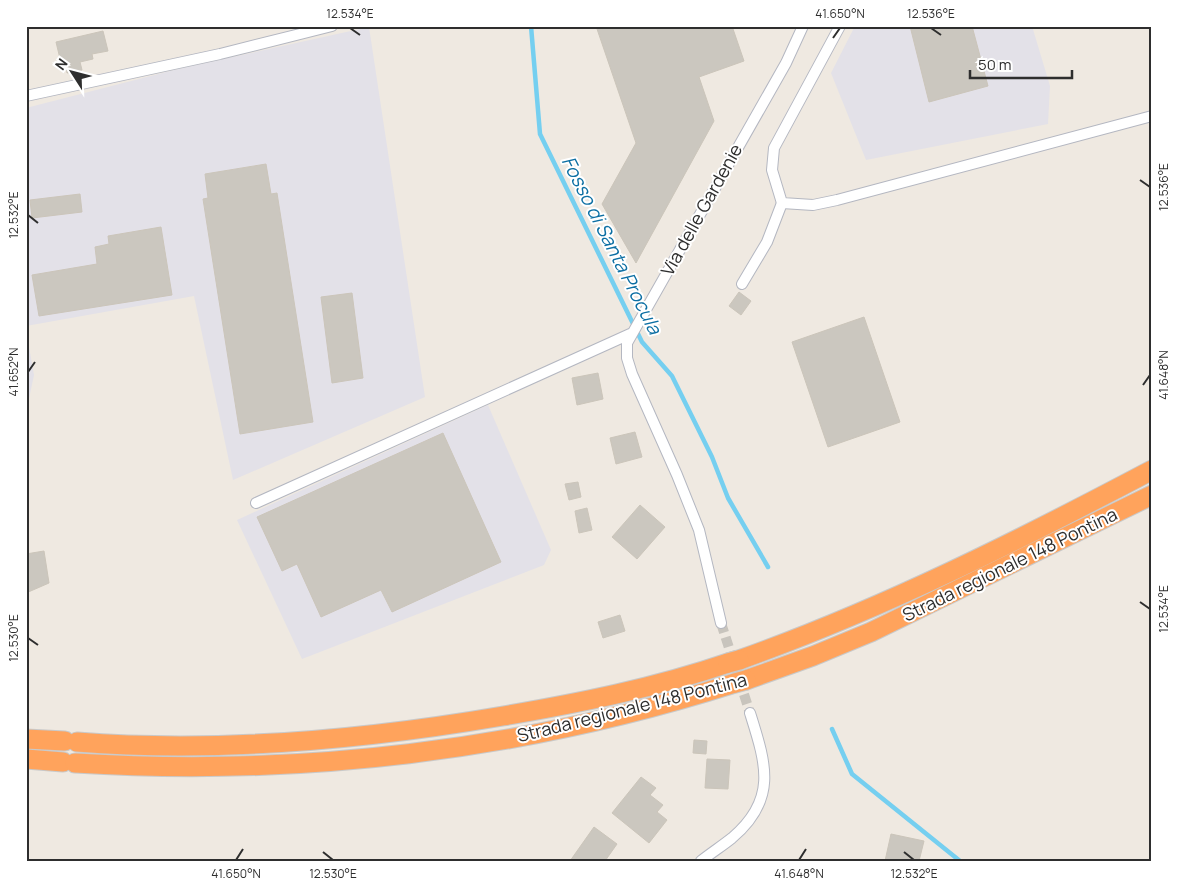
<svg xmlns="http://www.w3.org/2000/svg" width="1178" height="887" viewBox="0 0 1178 887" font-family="Manrope,sans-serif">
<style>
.industrial{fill:#e3e1e8}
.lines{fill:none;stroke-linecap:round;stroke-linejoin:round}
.stream{stroke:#75cff0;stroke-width:4.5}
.building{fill:#cbc7bf;stroke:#cbc5ba}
.street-tunnel{stroke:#c8c4bd;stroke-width:10;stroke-dasharray:10 5;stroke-linecap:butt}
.street-casing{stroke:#b4b7c1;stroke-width:12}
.highway-casing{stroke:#c9c9c9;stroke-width:21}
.street{stroke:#fff;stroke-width:10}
.highway{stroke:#ffa35c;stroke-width:19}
.highway-bridge-casing{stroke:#c9c9c9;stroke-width:21;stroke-linecap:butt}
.highway-bridge{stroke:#ffa35c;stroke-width:19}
.ticks{fill:none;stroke:#2e2e2e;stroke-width:2}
.labels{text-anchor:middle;stroke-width:4;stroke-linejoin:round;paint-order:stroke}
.street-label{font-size:18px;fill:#2e2e2e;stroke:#fff}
.water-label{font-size:19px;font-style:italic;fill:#0d6fa3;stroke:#fff}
.neatline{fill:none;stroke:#2e2e2e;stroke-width:2}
.ticks-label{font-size:12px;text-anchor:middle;fill:#2e2e2e}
</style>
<rect width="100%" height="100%" fill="#efe9e1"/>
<!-- industrial -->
<g class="industrial">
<path d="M855,26h177l18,60 -2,38 -182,36 -35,-87z"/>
<path d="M369,27l56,370 -192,83 -39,-184 -168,30v-218l148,-38z"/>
<path d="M26,330l8,45 -8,38z"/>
<path d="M488,405l63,145 -7,15 -242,94 -65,-139z"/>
</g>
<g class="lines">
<!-- stream -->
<g class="stream">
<path d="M531,26l9,108 102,208 30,34 40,81 16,41 40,69"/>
<path d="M832,729l20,45 108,87"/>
</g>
</g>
<!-- building -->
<g class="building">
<path d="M596,26h136l12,35 -45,16 15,44 -78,142 -34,-59 34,-61z"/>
<path d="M910,26h62l16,60 -59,16z"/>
<path d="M103,31l5,20 -16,3 1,5 -13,3 2,8 -15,3 -1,-7 -4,1 -6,-25z"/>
<path d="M266,164l5,30 6,-1 36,229 -73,12 -37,-235 5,-1 -3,-24z"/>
<path d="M80,194l2,18 -50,6 -2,-18z"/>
<path d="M161,227l11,68 -133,21 -7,-41 65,-11 -2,-17 14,-3 -1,-8z"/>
<path d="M739,292l12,9 -10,14 -12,-9z"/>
<path d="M352,293l11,85 -31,5 -11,-86z"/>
<path d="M864,317l36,105 -72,25 -36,-105z"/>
<path d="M598,373l5,26 -26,6 -5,-27z"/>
<path d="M635,432l7,25 -26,7 -6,-26z"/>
<path d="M443,433l58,129 -109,50 -11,-22 -60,27 -24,-53 -15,7 -25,-54z"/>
<path d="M578,482l3,15 -12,3 -4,-16z"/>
<path d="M640,505l25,22 -28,32 -25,-22z"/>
<path d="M587,508l5,22 -13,3 -4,-22z"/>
<path d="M44,551l5,32 -23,10v-39z"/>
<path d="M620,615l5,16 -22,7 -5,-16z"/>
<path d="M694,740l13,1 -1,13 -13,-1z"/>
<path d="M707,759l23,1 -2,29 -23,-1z"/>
<path d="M641,777l15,11 -6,7 13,10 -6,7 10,8 -18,23 -37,-30z"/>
<path d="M594,827l23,17 -12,17h-35z"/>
<path d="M891,834l33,7 -5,20h-34z"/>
</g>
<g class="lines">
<!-- street-tunnel -->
<path class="street-tunnel" d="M721,623l29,90"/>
<defs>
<g id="street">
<path d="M840,26l-66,122 -2,22 10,33 31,2 24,-5 315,-84"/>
<path d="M26,96l194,-42 112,-28"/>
<path d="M742,284l25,-42 15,-39"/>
<path d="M256,503l374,-169"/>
<path d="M721,623l-22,-93 -22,-55 -45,-101 -5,-16v-15l159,-280 17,-37"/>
<path d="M701,861c10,-8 21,-15 31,-23 46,-39 34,-74 18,-125"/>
</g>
<g id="highway">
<path d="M739,660c143,-51 279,-119 413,-190"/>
<path d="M746,680l67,-24 58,-24 281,-137"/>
<path d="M26,739l39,2"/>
<path d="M77,742c142,11 286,-2 426,-26 76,-13 152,-28 225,-53"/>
<path d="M26,759l37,3"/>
<path d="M75,763c223,14 447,-12 660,-80"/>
</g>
</defs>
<!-- street casing -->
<use href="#street" class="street-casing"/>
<!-- highway casing -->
<use href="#highway" class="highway-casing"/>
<!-- street -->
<use href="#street" class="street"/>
<!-- highway -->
<use href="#highway" class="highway"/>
<defs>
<g id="highway-bridge">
<path d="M728,663l11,-3"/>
<path d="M735,683l11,-3"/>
</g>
</defs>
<!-- highway-bridge casing -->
<use href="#highway-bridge" class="highway-bridge-casing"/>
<!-- highway-bridge -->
<use href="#highway-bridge" class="highway-bridge"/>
</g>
<!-- ticks -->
<path class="ticks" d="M350,28l10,7M931,28l10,7M833,38l7,-10M1140,180l10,7M28,215l10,8M28,372l7,-10M1143,385l7,-10M1140,602l10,7M28,638l10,7M323,852l10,8M904,852l10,8M236,860l7,-11M799,860l7,-11"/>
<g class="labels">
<!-- street labels -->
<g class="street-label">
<text transform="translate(702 210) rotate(-61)" y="6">Via delle Gardenie</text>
<text transform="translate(1010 565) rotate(-26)" y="6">Strada regionale 148 Pontina</text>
<text transform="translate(632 708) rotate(-14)" y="6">Strada regionale 148 Pontina</text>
</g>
<!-- water labels -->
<g class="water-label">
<text transform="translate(612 245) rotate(63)" y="7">Fosso di Santa Procula</text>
</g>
</g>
<!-- border -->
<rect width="1178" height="887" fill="none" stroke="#ffffff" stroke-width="55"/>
<!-- north arrow -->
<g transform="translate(72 72) rotate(306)" stroke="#ffffff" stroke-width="4" paint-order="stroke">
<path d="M0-4L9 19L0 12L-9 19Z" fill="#2e2e2e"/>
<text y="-8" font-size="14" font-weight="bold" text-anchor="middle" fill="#2e2e2e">N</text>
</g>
<!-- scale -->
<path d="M970 70v8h102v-8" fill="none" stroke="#2e2e2e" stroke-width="2.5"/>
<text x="978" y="70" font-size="15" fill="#2e2e2e" stroke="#ffffff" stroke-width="4" paint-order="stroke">50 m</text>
<rect x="28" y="28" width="1122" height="832" class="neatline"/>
<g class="ticks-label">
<text x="350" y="18">12.534°E</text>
<text x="840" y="18">41.650°N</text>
<text x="931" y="18">12.536°E</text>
<text transform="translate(1164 187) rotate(-90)" y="4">12.536°E</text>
<text transform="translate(14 215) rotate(-90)" y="4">12.532°E</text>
<text transform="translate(14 372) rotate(-90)" y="4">41.652°N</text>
<text transform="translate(1164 375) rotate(-90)" y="4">41.648°N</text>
<text transform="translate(1164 609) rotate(-90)" y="4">12.534°E</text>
<text transform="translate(14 638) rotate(-90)" y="4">12.530°E</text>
<text x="236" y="878">41.650°N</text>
<text x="333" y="878">12.530°E</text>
<text x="799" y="878">41.648°N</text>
<text x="914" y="878">12.532°E</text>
</g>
</svg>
